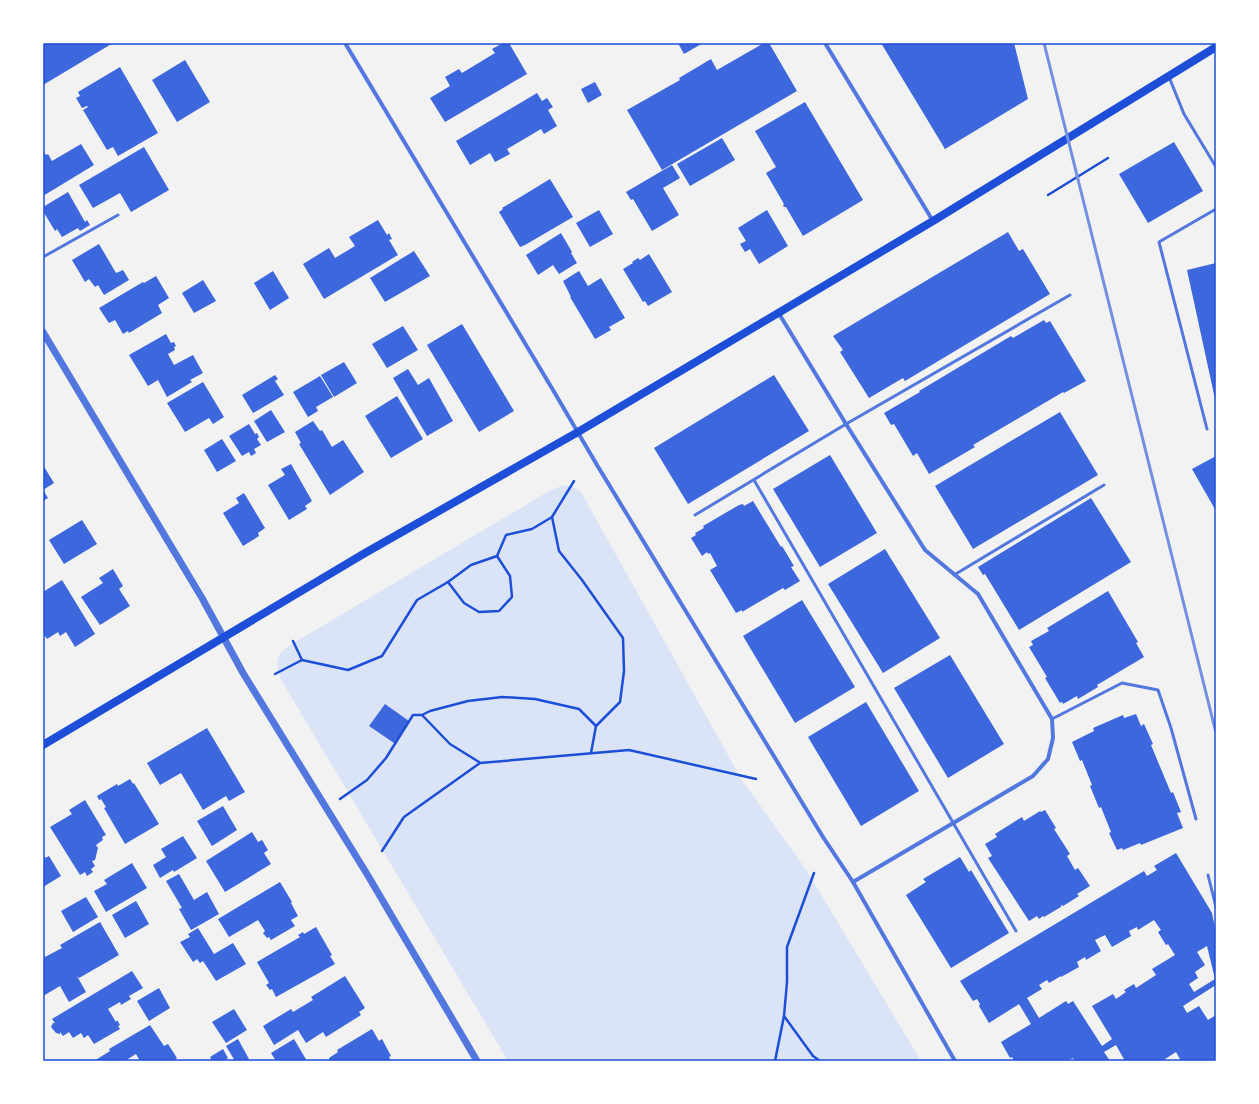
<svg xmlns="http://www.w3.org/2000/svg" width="1259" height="1104" viewBox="0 0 1259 1104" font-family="Montserrat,sans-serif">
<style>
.green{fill:#dbe4f7}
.building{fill:#3d67dc;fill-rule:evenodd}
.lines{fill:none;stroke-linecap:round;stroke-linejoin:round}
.path{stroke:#1d4ed8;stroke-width:2.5}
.service{stroke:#5277de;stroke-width:3}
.minor{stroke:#5277de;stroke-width:4}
.tertiary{stroke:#5277de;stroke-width:7}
.secondary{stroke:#1d4ed8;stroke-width:8}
.rail{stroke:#7290e2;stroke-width:3}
.neatline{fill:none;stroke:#1d4ed8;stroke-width:1.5}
</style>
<rect width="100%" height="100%" fill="#f2f2f2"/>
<!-- green -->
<path class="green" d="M565,485l8,2 8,5 161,288 65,91 114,190h-413l-228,-383c-7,-22 -1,-26 17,-37l254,-151z"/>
<!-- building -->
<g class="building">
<path d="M43,43h70l-70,42z"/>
<path d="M503,43h6l18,31 -82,48 -15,-24 20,-12 -5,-9 14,-8 3,4 33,-20 -3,-4z"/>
<path d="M678,43h25l-19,11z"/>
<path d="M764,43h5l28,48 -135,79 -35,-60 53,-30 -1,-2 32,-19 6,11z"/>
<path d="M881,43h133l14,56 -83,50z"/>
<path d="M185,60l25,42 -33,20 -25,-42z"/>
<path d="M120,67l38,66 -40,23 -5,-9 -6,3 -24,-40 5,-3 -1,-1 -5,2 -6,-10 4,-2 -2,-4z"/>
<path d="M595,82l7,13 -14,8 -7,-14z"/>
<path d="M537,93l5,8 5,-3 6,9 -5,3 9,16 -13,8 -3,-5 -34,20 3,5 -15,8 -5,-9 -20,12 -14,-24z"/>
<path d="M805,102l58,98 -60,36 -17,-29h-2l-1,-2 1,-1 -18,-31 10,-6 -21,-36z"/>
<path d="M722,138l13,22 -45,26 -13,-22z"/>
<path d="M1174,142l29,49 -55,32 -29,-49z"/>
<path d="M81,144l13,21 -51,31v-45l3,4 2,-1 4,7z"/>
<path d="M144,147l25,43 -38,22 -11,-19 -27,15 -14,-23z"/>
<path d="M672,165l8,13 -17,10 16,27 -27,16 -19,-32 -2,1 -5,-8z"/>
<path d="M550,179l23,38 -48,28 -5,2 -21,-35 4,-3 -1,-1z"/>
<path d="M68,192l17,30 2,-2 3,5 -10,6 -2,-3 -16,9 -5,-8 -2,2 -12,-20v-4z"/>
<path d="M599,210l14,24 -23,13 -14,-24z"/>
<path d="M767,210l21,36 -29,18 -9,-15 -5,3 -5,-8 6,-3 -8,-13z"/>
<path d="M378,220l9,15 2,-2 3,6 -3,1 9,15 -74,44 -21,-35 26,-16 6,10 20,-12 -6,-9z"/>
<path d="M1008,232l11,19 4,-2 27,45 -145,87 -2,-3 -34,20 -29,-46 3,-2 -10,-14z"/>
<path d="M561,233l11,19 -1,1 6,10 -18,11 -6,-9 -15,10 -12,-20z"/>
<path d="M99,244l17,29 7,-3 6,10 -25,15 -6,-10 -3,2 -6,-8 -4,3 -13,-22z"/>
<path d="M414,251l16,25 -45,26 -15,-24z"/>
<path d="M649,254l23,38 -24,14 -3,-5 -2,1 -20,-33 10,-6 -1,-1 6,-4 2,2z"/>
<path d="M1216,263v135l-1,1 -28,-129z"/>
<path d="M273,271l16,27 -19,12 -16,-27z"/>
<path d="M579,271l9,15 13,-8 24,40 -16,9 2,3 -16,9 -25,-42h1l-8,-16z"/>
<path d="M156,276l13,22 -11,7 4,8 -33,20 -1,-2 -5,3 -8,-14 -6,3 -10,-15 44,-26 1,1z"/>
<path d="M203,280l13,21 -22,12 -12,-20z"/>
<path d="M1044,320l2,3 4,-2 36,60 -22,12 -1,-1 -90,53 2,2 -46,27 -12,-21 -4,3 -19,-32 -3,1 -7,-12 36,-21 -1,-1 92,-55 2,2z"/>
<path d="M462,324l52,87 -35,21 -52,-87z"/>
<path d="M403,326l15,24 -31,18 -15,-24z"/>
<path d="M166,334l5,9 3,-1 2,4 -2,1 1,3 -7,4 6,11 19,-10 10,18 -13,7 2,2 -25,15 -9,-17 -10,6 -19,-31z"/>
<path d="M344,362l13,21 -23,14 -13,-22z"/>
<path d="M408,369l10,16 11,-7 24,43 -26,15 -34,-58z"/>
<path d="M275,375l3,4 -3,2 9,14 -31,18 -11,-18z"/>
<path d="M774,375l35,56 -121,73 -34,-56z"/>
<path d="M320,376l13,21 -17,10 2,4 -10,6 -15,-25z"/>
<path d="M203,382l21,35 -11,7 -4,-6 -24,14 -18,-29z"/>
<path d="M397,396l26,43 -32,19 -26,-42z"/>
<path d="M271,410l14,22 -18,10 -13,-21z"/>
<path d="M1060,412l38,63 -125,74 -38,-63z"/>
<path d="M313,421l7,10 2,-1 10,17 11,-7 21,32 -34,23 -31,-51 2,-1 -6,-11z"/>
<path d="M249,424l6,10 2,-1 2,4 -2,2 4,6 -7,4 2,4 -5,3 -2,-4 -7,4 -13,-20z"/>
<path d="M222,439l14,22 -19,11 -13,-22z"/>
<path d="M830,455l47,78 -57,34 -47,-78z"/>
<path d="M1216,456v55l-24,-42z"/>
<path d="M291,464l21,37 -7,5 2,3 -18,11 -21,-35 17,-10 -4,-6z"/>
<path d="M43,465l11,18 -11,7 5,8 -5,3z"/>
<path d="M244,493l21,35 -7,5 1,3 -16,10 -20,-33 16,-10 -3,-5z"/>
<path d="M1091,498l40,64 -112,68 -34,-56 -2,1 -5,-8z"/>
<path d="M753,501l28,46 1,-1 12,20 -3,1 9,14 -15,9 -2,-2 -41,24v-2l-6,3 -26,-43 7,-4 -7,-13 -2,1 -1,-2 -5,4 -11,-18 5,-3 -1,-2 9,-5 -1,-2 36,-21 4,-1 1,2z"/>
<path d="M82,520l15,24 -33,20 -15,-24z"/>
<path d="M885,549l55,89 -57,35 -55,-89z"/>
<path d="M113,569l10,17 -4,3 11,17 -30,19 -19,-28 22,-14 -4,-5z"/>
<path d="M62,580l33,54 -20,13 -9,-15 -6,4 -2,-4 -11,7 -4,-6v-41z"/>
<path d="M1108,591l30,51 -2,1 8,14 -47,28 1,2 -20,12 -1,-3 -14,8 -1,-2 -2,1 -15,-25 2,-1 -18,-30 4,-2 -2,-4 18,-10 -2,-3z"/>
<path d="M802,600l53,87 -60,36 -52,-87z"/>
<path d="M950,655l54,89 -56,34 -54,-90z"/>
<path d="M866,702l53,89 -58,35 -53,-89z"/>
<path d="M385,704l24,17 -15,22 -25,-17z"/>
<path d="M1136,714l5,12 3,-2 9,20 -2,1 20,48 2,-1 8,20 -4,1 6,15 -42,17 -1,-2 -17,7 -1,-2 -5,2 -8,-17 2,-1 -10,-25 -2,1 -9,-22 2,-1 -10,-25 -2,1 -8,-19 22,-11 -1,-3 30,-13 1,3z"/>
<path d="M207,728l38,64 -16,9 -3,-5 -23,14 -22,-37 -21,12 -13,-22z"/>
<path d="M130,779l3,5 1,-1 25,41 -34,20 -21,-36 2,-1 -5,-8 -2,1 -2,-4 20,-12 1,2z"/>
<path d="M85,800l21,35 -4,2 1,3 -7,5 2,3 -3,12 -3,1 3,5 -4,3 2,3 -6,4 -2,-4 -5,3 -30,-48 22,-13 -3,-4z"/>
<path d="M223,806l14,24 -25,16 -15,-25z"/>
<path d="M1045,810l11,18 -2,1 16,25 -3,2 8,14 3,-2 12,18 -13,8 2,2 -16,10 -2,-1v2l-17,10 -1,-1 -4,3 -2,-3 -8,5 -41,-63 4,-2 -7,-12 12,-7 -2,-3 27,-17 2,4 16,-10 1,1z"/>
<path d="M252,832l6,10 4,-2 6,10 -4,3 7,11 -46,28 -19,-31z"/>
<path d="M183,836l14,22 -23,14 -1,-2 -13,8 -7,-13 13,-8 -5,-8z"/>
<path d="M1176,853l36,60 4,20v52l-33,21 4,7 12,-7 9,14 8,-5v46h-35l-5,-9 -14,9h-37l-9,-16 -12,7 6,9h-36l-1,-3 -6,3h-53l-2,-4 -2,1 -9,-16 30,-18 -12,-20 -30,19 -10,-17 1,-2 -3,-5 -4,2 -13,-20 184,-110 3,5 10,-6 -3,-4zM1154,920l7,10 -3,2 8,13 2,-1 7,11 -23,14 4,6 -20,13 -2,-4 -10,6 2,2 -10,7 -3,-5 -21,12 20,33 -10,7 -29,-45 -5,3 -2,-3 -27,17 -12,-20 15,-9 -3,-4 8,-5 2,3 12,-7v1l18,-10 -2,-5 8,-5 1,3 15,-9 -6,-11 10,-5 7,12 19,-11 -2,-5 8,-4 1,3zM1207,946l8,33 -21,13 -5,-8 9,-6 -3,-6 10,-7 -8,-13z"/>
<path d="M43,854l2,4 4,-2 12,20 -18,11z"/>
<path d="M960,857l9,15 2,-2 38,63 -58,35 -45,-73 20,-13 -3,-3z"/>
<path d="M132,863l15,25 -41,24 -12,-21 13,-7 -3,-4z"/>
<path d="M179,874l15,26 13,-8 12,22 -28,16 -12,-21 3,-1 -16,-27z"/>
<path d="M280,882l12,20 -1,1 7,13 -7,4 4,6 -24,14 -2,-3 -2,1 -4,-5 2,-2 -7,-11 -29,17 -11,-18z"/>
<path d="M86,897l12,20 -25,15 -12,-21z"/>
<path d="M136,901l13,23 -24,14 -13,-23z"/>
<path d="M100,922l19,33 -40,23 -2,-2 9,16 -17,10 -9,-16 -17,10v-38l19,-10 -2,-3z"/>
<path d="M316,927l16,28 -2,1 5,8 -59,33 -4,-8 -2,1 -4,-5 3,-2 -12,-21 43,-25 -2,-2 5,-3 1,2z"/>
<path d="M198,928l16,26 19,-11 13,21 -30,17 -13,-20 -3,2 -3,-4 -4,3 -13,-20 10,-5 -2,-3z"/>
<path d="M132,971l11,17 -14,8 2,3 -10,6 -1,-3 -12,7 8,13 1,-2 3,5 -2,1 2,3 -26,15 -6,-9 -4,3 -3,-5 -8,5 -4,-6 -6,4 -3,-4v2l-4,-1 -5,-6 2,-4h2l-3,-4z"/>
<path d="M345,976l20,32 -6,4 2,3 -35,22 -3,-5 -17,11 -8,-13 -24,15 -11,-19 28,-17 2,3 20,-12 -2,-3z"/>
<path d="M159,988l11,20 -21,13 -12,-20z"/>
<path d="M234,1009l13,21 -21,13 -14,-21z"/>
<path d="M150,1025l14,21 4,-2 9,14 -4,3h-33l-4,-7 -11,7h-31l16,-10 -1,-2z"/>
<path d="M372,1029l7,12 3,-2 9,17 -2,1 2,4h-61l-1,-3 9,-6 -1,-2z"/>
<path d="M238,1039l11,20 -4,2h-10l-9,-15z"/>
<path d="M294,1039l13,22h-31l-5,-8z"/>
<path d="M223,1049l5,9 -4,3h-12l-2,-4z"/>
</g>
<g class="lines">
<!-- path -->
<g class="path">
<path d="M1048,195l60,-37"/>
<path d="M574,481l-22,36 7,34 23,29 41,58 1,33 -4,31 -24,24 -5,27"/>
<path d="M448,582l16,21 15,9 20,-1 13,-14 -2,-21 -13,-20"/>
<path d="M293,641l9,19 46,10 34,-14 35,-56 31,-18 23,-17 26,-9 9,-21 26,-6 20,-12"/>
<path d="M275,674l27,-14"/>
<path d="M422,715l28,29 29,18"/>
<path d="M340,799l27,-19 19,-22 27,-43h9l8,-4 38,-10 34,-4 33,2 44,10 17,17"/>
<path d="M382,851l22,-34 76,-54 149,-13 127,29"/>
<path d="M814,873l-27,74v35l-3,34 29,40 7,5"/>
<path d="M775,1061l9,-45"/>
</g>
<!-- service -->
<g class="service">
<path d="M1169,77l15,37 32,53"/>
<path d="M43,257l75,-42"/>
<path d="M1207,429l-48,-187 57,-33"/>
<path d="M754,480l262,451"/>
<path d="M695,515l151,-91 224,-129"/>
<path d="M954,575l150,-90"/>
<path d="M1052,719l70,-36 36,7 13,38 25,91"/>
<path d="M1208,875l8,32"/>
</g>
<!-- minor -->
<g class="minor">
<path d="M345,43l208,347 44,75 226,372 30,45 102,179"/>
<path d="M825,43l108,178"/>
<path d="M778,312l68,112 79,126 53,44 74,125 1,19 -5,21 -15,17 -180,106"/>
</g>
<!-- tertiary -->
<path class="tertiary" d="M43,332l159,266 41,75 124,201 110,187"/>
<!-- secondary -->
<path class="secondary" d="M43,745l322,-192 213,-121 355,-211 283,-174"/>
<!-- rail -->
<path class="rail" d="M1044,43l172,690"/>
</g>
<!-- border -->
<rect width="1259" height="1104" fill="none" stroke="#ffffff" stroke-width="88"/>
<rect x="44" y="44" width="1171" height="1016" class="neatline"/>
</svg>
